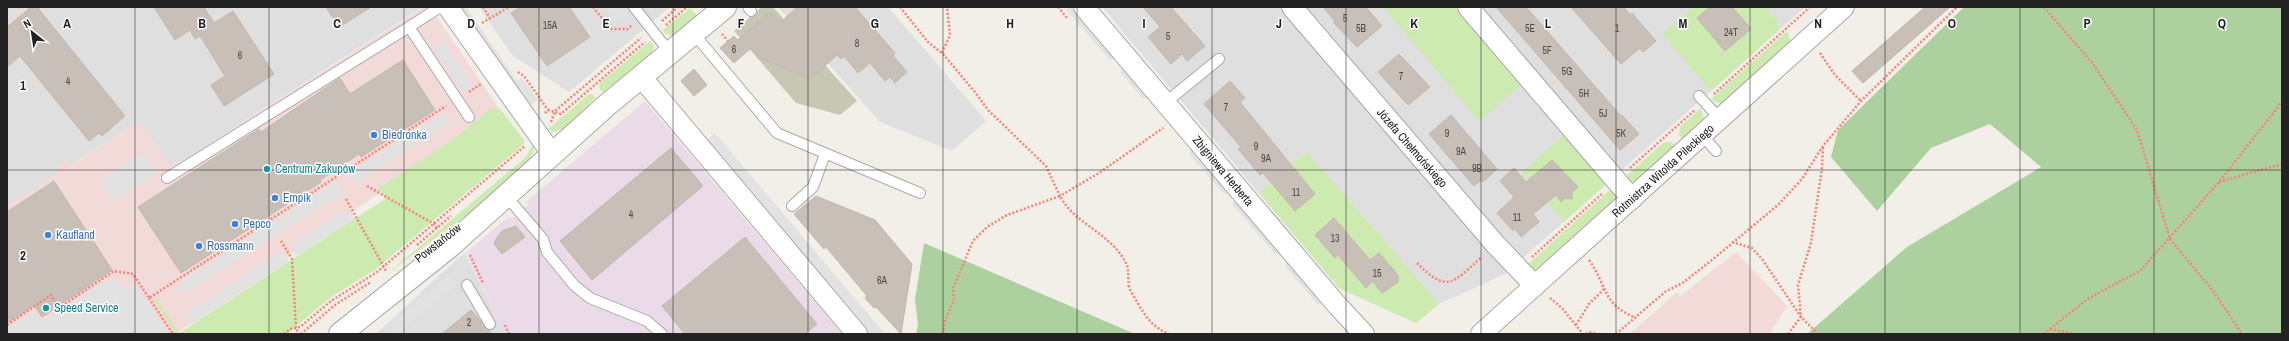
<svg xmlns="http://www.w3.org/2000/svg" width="2289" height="341" viewBox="0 0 2289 341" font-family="'Archivo Narrow',sans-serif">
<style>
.residential{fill:#e0dfdf}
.commercial{fill:#f2dad9}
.industrial{fill:#ebdbe8}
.construction{fill:#c7c7b4}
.grass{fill:#cdebb0}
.forest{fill:#add19e}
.parking{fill:#e2e2e2}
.building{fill:#c7bfb8;stroke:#c4b6ab}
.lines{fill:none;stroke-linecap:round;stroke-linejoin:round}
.service-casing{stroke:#a9a9a9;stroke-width:12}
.minor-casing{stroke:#a9a9a9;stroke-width:22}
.tertiary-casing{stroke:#a9a9a9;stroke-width:24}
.path{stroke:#fa8072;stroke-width:2.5;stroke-dasharray:2 2;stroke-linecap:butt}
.service{stroke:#fff;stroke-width:10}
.minor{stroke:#fff;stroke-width:20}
.tertiary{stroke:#fff;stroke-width:22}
.grid{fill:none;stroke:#222;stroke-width:1;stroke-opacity:0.55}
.shop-dot{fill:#3f7fe0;stroke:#fff;stroke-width:1.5}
.culture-dot{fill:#0f9aa8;stroke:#fff;stroke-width:1.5}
.labels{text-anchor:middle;stroke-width:3;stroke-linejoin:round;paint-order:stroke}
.number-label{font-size:10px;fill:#4b4948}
.shop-label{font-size:12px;fill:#366cbe;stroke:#fff;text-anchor:start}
.street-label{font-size:12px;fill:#222;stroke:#fff}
.culture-label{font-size:12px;fill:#0d838f;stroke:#fff;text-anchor:start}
.grid-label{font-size:13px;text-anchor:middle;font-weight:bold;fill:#222;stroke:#fff;stroke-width:3;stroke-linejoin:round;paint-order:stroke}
</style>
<rect width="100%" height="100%" fill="#f2efe9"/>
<!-- residential -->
<g class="residential">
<path d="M7,7h415l-251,161 -31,-47 -70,45 -14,1 4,6 -53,34z"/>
<path d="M479,7h191l-101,85 -57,-37z"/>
<path d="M778,7h110l98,114 -34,30 -72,-29z"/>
<path d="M1102,7h703l-300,267 -66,30 -23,19 -77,-35z"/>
<path d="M465,253l40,81h-129l79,-73z"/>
</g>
<!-- commercial -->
<g class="commercial">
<path d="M424,7h6l70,103 -322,222 1,2h-172v-127l52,-34 -3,-6 11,-7 4,6 69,-45 31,47z"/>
<path d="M1736,252l51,54 -18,28h-139l47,-42 3,4z"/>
</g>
<!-- industrial -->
<path class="industrial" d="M645,101l197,233h-337l-39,-81 42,-36 5,1 15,-13 -1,-4z"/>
<!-- construction -->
<path class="construction" d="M762,7h11l84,94 -17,14 -44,-12 -62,-72z"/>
<!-- grass -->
<g class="grass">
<path d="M1383,7h70l68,78 -42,36z"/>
<path d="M1693,7h72l12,14 2,9 -68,61 -49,-57z"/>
<path d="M690,8l8,9 -23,19 -10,-2 -2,-4z"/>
<path d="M1787,31l3,8 -1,6 -66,58h-5l-7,-4z"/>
<path d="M650,41l4,5 -2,7 -49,39 -4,-4 1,-5z"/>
<path d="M589,94h3l3,4 -30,30 -12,4 -5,-3z"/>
<path d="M1701,108l3,13 -20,19 -5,-5 1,-8z"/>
<path d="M490,109h10l24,31v4l-148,125 -45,28 -44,37h-111l-23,-35 3,-1 23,35 206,-134 -6,-11 78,-51z"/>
<path d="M1564,135l42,49 -42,38 -42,-50z"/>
<path d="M534,142v8l-5,12 -62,53 -79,58 138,-116z"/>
<path d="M1664,142h7l5,5 -41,35 -11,-4z"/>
<path d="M1307,152l132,152 -23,19 -77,-35 -80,-95z"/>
<path d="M1612,188l3,4v9l-76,68 -6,1 -7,-4z"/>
</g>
<!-- forest -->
<g class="forest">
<path d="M1964,7h318v327h-475l100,-87 134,-80 -51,-43 -59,24 -54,63 -46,-54 7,-27z"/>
<path d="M924,243l211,91h-219l2,-9 -3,-25z"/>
</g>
<!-- parking -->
<g class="parking">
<path d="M457,7h9l51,74 5,-3 16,22 -10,8z"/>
<path d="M605,7h18l5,6 -12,9z"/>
<path d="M1068,7h5l45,53 -9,-1 -42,-48z"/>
<path d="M443,40l30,46 -10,6 -30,-45z"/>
<path d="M1122,65l28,34 -8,-1 -21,-25z"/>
<path d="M443,113l6,10 -94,61 -7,-10z"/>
<path d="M715,133l170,201h-17l-163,-192z"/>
<path d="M1190,144l42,51 -9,-2 -33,-38z"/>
<path d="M144,152l13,22 -44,28 -13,-22z"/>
<path d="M336,181l8,12 -161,101 -6,-10z"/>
<path d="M1235,197l48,57 -9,-1 -41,-48z"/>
<path d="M348,209l6,10 -58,37 -6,-11z"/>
<path d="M282,251l7,10 -99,64 -6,-11z"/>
<path d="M1286,258l40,47 -9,-1 -31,-37z"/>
<path d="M450,274l8,10 -59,50h-3l-7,-9z"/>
<path d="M119,280l5,9 12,-6 33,51h-162v-6l27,-17 7,11 64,-41z"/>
</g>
<!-- building -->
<g class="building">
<path d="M31,7h6l88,109 -23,20 -3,-3 -10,8 -69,-85 -13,11v-40z"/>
<path d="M154,7h50l10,16 19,-12 41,63 -50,32 -13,-21 14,-9 -25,-40 -5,3 -5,-9 -15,10z"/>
<path d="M326,7h45l-32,20z"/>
<path d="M520,7h49l21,30 -43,29 -36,-53z"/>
<path d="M797,7h58l40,46 -2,3 14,16 -12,11 -5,-6 -5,4 -15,-18 -12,10 -14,-17 -3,3 -4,-4 -27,24 -50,-21 -9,-10 -17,15 -14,-15 14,-12 4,4 32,-28 10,11z"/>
<path d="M1143,7h28l34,39 -18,15 -5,-7 -11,10 -23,-27 12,-10z"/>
<path d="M1323,7h43l16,19 -25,21 -24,-25 2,-1z"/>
<path d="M1496,7h30l95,109 1,-1 17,19 -19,16z"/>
<path d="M1571,7h53l6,8 2,-2 24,28 -13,11 -3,-4 -19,16z"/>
<path d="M1710,7h22l19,22 -26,22 -28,-33z"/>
<path d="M1925,7h25l-87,76 -11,-12z"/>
<path d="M1399,54l31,33 -22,18 -30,-33z"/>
<path d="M403,60l32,50 -74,47 -2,-3 -39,26 1,2 -140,91 -43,-66 121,-78 2,3 79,-54 10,16z"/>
<path d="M694,69l13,16 -13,11 -13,-15z"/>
<path d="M1230,81l15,17 -5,4 8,10 67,82 -20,17 -32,-38 -3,2 -22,-26 3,-2 -37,-43z"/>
<path d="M1451,115l46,54 -14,13 -2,-2 -7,6 -45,-52z"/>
<path d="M671,148l32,38 -111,94 -32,-39z"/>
<path d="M1552,160l26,27 -6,5v7l-7,-1 -4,4 -5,-7 -23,19 6,8 -18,15 -6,-8 -2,2 -16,-18 17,-16 -14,-16 14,-13 12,14z"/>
<path d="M54,181l58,89 -70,47 -8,-12 -27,18v-111z"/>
<path d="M816,196l59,24 37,44 -11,70 -25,-27 -2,1 -9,-10 2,-2 -41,-49 -2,2 -30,-35z"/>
<path d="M1334,218l36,42 9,-7 19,22v7l-16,11 -9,-12 -7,7 -28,-33 -3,3 -20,-23z"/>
<path d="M516,226l9,11 -23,17 -8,-10 2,-5 6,-8z"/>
<path d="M745,237l72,87 -12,10h-120l-23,-28z"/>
<path d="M471,310l21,24h-50z"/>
</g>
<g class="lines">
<defs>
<g id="service">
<path d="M440,7l-31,20 60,90"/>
<path d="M634,7l37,47"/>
<path d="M748,7l3,4"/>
<path d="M694,34l83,99 143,60"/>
<path d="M1699,96l21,23"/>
<path d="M1165,103l54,-44"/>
<path d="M1702,135l14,16"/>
<path d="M167,178l242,-151"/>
<path d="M506,196l37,43 4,13 27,33 16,13 57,23 15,13"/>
<path d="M792,206l21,-19 12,-33"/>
<path d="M467,285l23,39"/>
</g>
<g id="minor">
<path d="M448,7l104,147"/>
<path d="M1084,7l253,298 27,29"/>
<path d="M1292,7l204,238 39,41"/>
<path d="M1468,7l164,192"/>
<path d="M642,78l215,256"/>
<path d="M1481,334l363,-327"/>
</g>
<path id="tertiary" d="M340,334l109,-87 158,-142 118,-98"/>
</defs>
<!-- service casing -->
<use href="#service" class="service-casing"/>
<!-- minor casing -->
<use href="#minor" class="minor-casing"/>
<!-- tertiary casing -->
<use href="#tertiary" class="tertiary-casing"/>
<!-- path -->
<g class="path">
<path d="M483,7l7,11"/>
<path d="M593,7l18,22h17l4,-4"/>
<path d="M900,7l28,35 16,13 30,36 15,20 57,55 14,30 39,-23 64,-45"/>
<path d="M1058,7l10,12"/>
<path d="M2044,7l49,57 44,66 33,109 43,52 29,43"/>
<path d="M662,21l16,-14"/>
<path d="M482,23l27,-16"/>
<path d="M666,25l21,-18"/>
<path d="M722,34l6,7"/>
<path d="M942,53l8,-18 -3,-28"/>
<path d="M1820,53l15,22 26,26"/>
<path d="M518,72l6,4 24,34"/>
<path d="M469,92l12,-8"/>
<path d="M1714,94l96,-87"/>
<path d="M545,113l3,-3 13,4 84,-72"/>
<path d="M551,122l4,-11 86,-73"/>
<path d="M1630,168l65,-58"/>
<path d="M2219,182l63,-18"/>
<path d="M367,186l67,38 3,4"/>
<path d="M346,199l40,72"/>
<path d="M281,241l11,18 4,69 3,6"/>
<path d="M1732,242l20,6 10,11 39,58 17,17"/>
<path d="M417,245l34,-29"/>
<path d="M470,255l13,28"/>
<path d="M1532,257l71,-64"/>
<path d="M1589,260c19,27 13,44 47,58"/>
<path d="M1417,263c31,31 35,20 65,-6"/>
<path d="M149,298l24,36"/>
<path d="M1550,298l12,10 21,26"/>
<path d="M7,325l44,-30 8,13 55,-37 19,3 16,24 297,-192"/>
<path d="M505,325l4,9"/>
<path d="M1576,325l13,-21 15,-15"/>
<path d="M2050,329l39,-31 51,-27 79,-89 63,-80"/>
<path d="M284,334l6,-5 10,-2 31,-26 46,-29 148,-126"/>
<path d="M301,334l34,-29 36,-23"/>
<path d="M943,334l2,-13 9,-22 -1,-11 20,-47 14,-14 20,-12 53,-19c14,27 47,36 63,62 8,12 4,16 6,29 1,4 5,9 7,13 9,16 16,27 33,34"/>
<path d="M1586,334l3,-2 9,2"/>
<path d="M1616,334l49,-42 19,-10 28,-22 66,-55 24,-26 21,-33 38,-45 96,-94"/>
<path d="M1788,334l13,-17 -3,-32 13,-42 11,-75 1,-21"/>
<path d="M2044,334l6,-5 24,5"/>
</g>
<!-- service -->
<use href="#service" class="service"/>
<!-- minor -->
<use href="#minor" class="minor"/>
<!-- tertiary -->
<use href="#tertiary" class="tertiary"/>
</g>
<!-- grid -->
<path class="grid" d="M135,7v327M269,7v327M404,7v327M539,7v327M673,7v327M808,7v327M943,7v327M1077,7v327M1212,7v327M1346,7v327M1481,7v327M1616,7v327M1750,7v327M1885,7v327M2020,7v327M2154,7v327M7,170h2275"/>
<!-- markers -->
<g class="shop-dot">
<circle cx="374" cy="135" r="4"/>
<circle cx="275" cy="198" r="4"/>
<circle cx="235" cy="224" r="4"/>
<circle cx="48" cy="235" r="4"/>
<circle cx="199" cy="246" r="4"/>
</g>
<g class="culture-dot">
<circle cx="267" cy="169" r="4"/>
<circle cx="46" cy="308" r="4"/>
</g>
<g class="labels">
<!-- number labels -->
<g class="number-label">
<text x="1345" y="22">5</text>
<text x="550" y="29">15A</text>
<text x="1361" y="32">5B</text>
<text x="1530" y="32">5E</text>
<text x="1617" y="32">1</text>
<text x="1731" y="36">24T</text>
<text x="1168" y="40">5</text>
<text x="857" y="47">8</text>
<text x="734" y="53">6</text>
<text x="1547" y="54">5F</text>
<text x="240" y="59">6</text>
<text x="1567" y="75">5G</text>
<text x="1401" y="80">7</text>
<text x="68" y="85">4</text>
<text x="1584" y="97">5H</text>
<text x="1226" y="111">7</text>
<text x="1603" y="117">5J</text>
<text x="1447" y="137">9</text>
<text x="1621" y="137">5K</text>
<text x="1256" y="150">9</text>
<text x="1461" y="155">9A</text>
<text x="1266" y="162">9A</text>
<text x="1477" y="172">9B</text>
<text x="1296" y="196">11</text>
<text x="631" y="218">4</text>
<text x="1517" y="221">11</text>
<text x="1335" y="242">13</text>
<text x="1377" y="277">15</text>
<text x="882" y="284">6A</text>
<text x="469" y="326">2</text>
</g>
<!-- shop labels -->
<g class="shop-label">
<text x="382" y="139">Biedronka</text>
<text x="283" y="202">Empik</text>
<text x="243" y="228">Pepco</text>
<text x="56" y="239">Kaufland</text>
<text x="207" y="250">Rossmann</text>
</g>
<!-- street labels -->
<g class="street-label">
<text transform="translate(1412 148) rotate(49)" y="4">Józefa Chełmońskiego</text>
<text transform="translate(1223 171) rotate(50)" y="4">Zbigniewa Herberta</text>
<text transform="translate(1663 171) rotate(-42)" y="4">Rotmistrza Witolda Pileckiego</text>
<text transform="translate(438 243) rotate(-38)" y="4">Powstańców</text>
</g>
<!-- culture labels -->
<g class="culture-label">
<text x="275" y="173">Centrum Zakupów</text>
<text x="54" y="312">Speed Service</text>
</g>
</g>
<g class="grid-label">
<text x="67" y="28">A</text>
<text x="202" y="28">B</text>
<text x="337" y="28">C</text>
<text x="471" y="28">D</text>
<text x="606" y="28">E</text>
<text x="741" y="28">F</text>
<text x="875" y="28">G</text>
<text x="1010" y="28">H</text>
<text x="1144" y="28">I</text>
<text x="1279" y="28">J</text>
<text x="1414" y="28">K</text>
<text x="1548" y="28">L</text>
<text x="1683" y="28">M</text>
<text x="1818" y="28">N</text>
<text x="1952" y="28">O</text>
<text x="2087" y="28">P</text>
<text x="2222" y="28">Q</text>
<text x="23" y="90">1</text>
<text x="23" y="260">2</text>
</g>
<!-- border -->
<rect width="2289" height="341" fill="none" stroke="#222222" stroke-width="16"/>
<!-- north arrow -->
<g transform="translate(32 32) rotate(330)" stroke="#ffffff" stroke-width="3" paint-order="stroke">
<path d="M0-3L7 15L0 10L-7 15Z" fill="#222222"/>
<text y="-6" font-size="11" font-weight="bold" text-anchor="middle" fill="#222222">N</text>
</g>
</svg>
